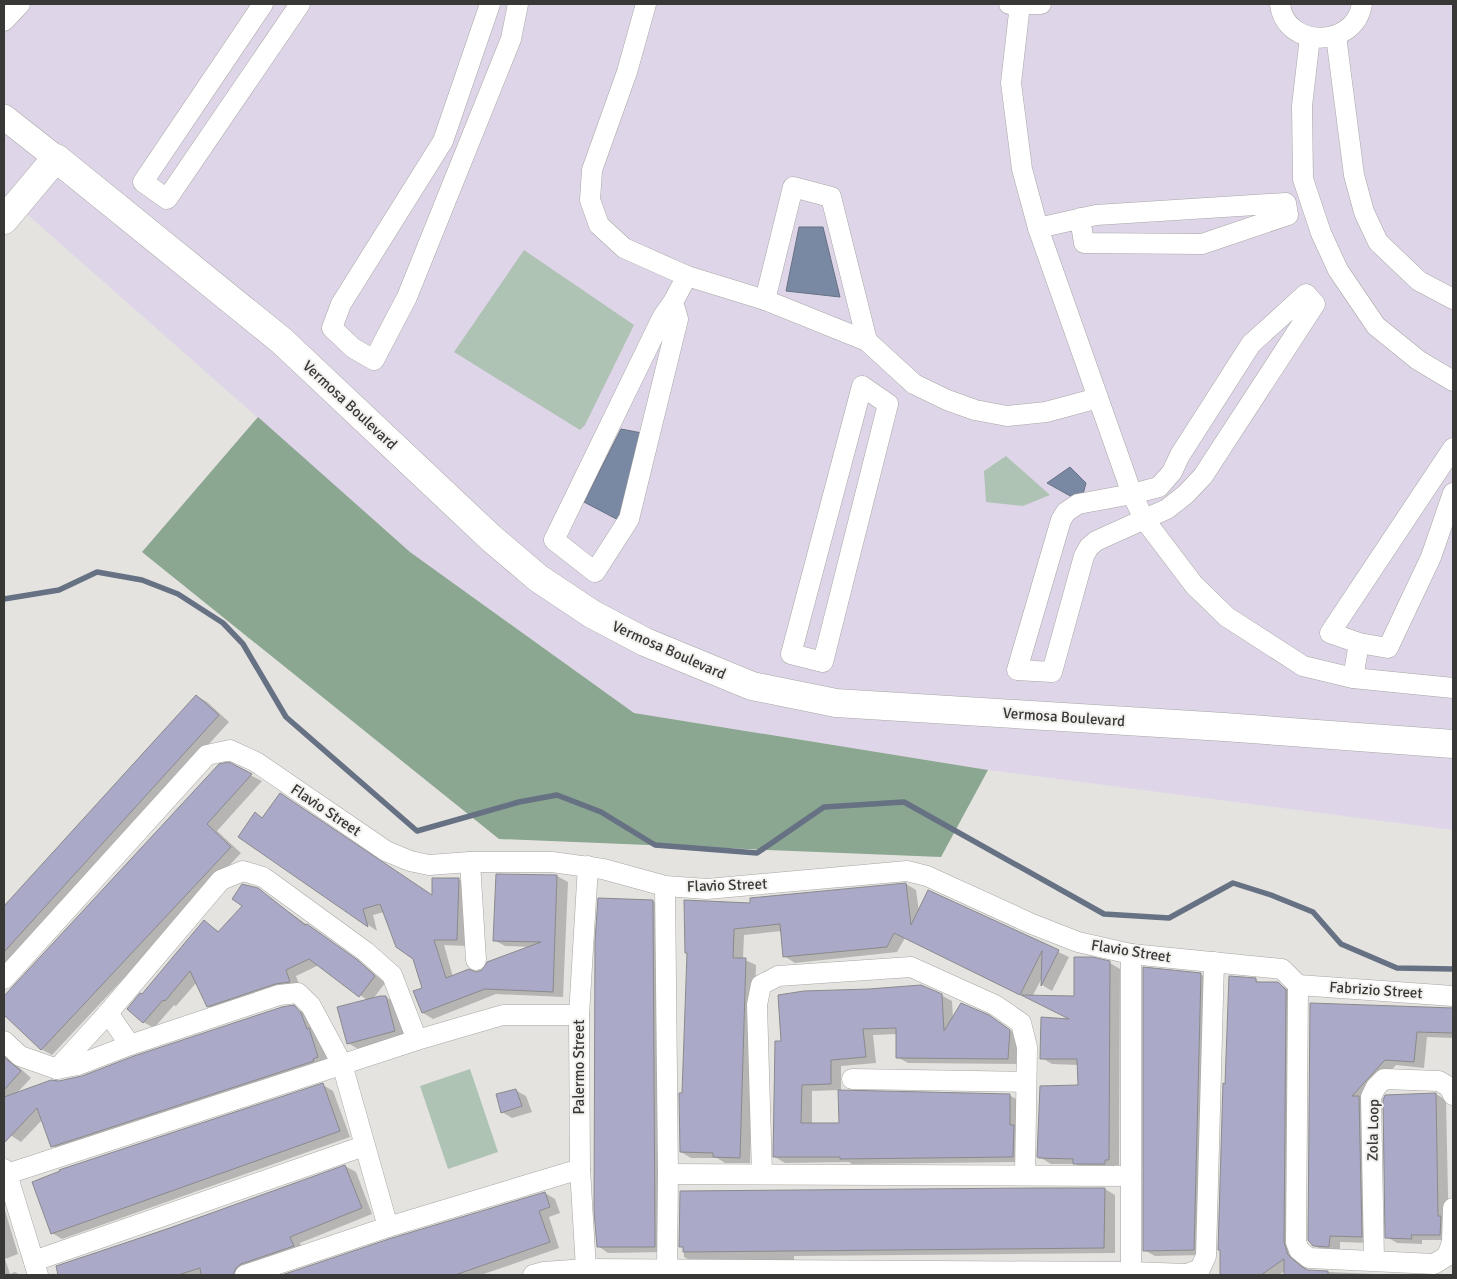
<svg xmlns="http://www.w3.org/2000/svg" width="1457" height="1279" viewBox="0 0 1457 1279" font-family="Signika,sans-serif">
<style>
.commercial{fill:#dfd5e9}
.green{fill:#aec3b3}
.forest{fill:#8ba691}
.water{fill:#7a89a3;stroke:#667183}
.shadow{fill:#0003;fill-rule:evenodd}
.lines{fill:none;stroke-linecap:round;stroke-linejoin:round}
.stream{stroke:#667183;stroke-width:5.5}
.building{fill:#aaa9c7;stroke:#8a8a8d}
.minor-casing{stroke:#a7a6a3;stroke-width:21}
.tertiary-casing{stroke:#a7a6a3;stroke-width:26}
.secondary-casing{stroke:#a7a6a3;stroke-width:29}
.minor{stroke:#fff;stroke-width:20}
.tertiary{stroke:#fff;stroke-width:25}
.secondary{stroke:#fff;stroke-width:28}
.labels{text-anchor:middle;stroke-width:4;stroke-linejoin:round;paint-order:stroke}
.street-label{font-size:15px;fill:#383837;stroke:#f2f0ed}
</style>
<rect width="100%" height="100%" fill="#e4e3e0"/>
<!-- commercial -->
<path class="commercial" d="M4,4h1449v826l-465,-60 -354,-57 -224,-161 -406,-358z"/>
<!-- green -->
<g class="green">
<path d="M524,250l110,75 -49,100 -5,5 -126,-78z"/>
<path d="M1006,456l44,39 -27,11 -37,-4 -2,-31z"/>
<path d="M470,1069l28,83 -50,17 -28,-83z"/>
</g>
<!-- forest -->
<path class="forest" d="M258,417l152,135 224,161 354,57 -47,87 -442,-18 -357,-287z"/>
<!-- water -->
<g class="water">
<path d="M799,227h24l17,70 -54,-6z"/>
<path d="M621,429l26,5 -21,90 -42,-22z"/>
<path d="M1070,467l16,16 -5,19 -34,-19z"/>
</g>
<!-- shadow -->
<g class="shadow">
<path d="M197,696l10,6 22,20 -225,247v-61z"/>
<path d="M228,764l34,17 -45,50 24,22 -189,202 -11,-6 -37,-36v-15l216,-232z"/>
<path d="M255,814l178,82 25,-17 11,6 -2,61 -23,-1 9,32 23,-4 55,-26 -26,-1 -11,-6 4,-65 59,1 11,6 -5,115 -67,-3 -63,25 -10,-6v-25l-9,-29 -30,-47 -11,3 4,16 -137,-95z"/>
<path d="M906,884l10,6 3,22 10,-21 140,66 -17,34 -10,-6 1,-9 -11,21h43l35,-34 10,6 -1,196h-4v4h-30l-9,-5h-25l-13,-8 41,-69v-22l-27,-1 -10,-6 30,-38 -167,-82 -8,14 -102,11 -11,-7 -2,-25 -38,4 -1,24 13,6 -6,198h-25l-8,-5h-26l-10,-6 7,-199 64,-49z"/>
<path d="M257,889l112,80 16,14 -12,16 13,-2 10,6 9,34 -47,12 -10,-6 19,-43 -48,-35 -23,11 4,11 -82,25 -10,-6 -11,-24 -21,24 -2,-1 -20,23 -11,-6 -1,-27 62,-73 16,10z"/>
<path d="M599,899l54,2 10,6 2,345 -57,1 -10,-7z"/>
<path d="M1200,974l11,6 -7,275 -49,1 -11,-6z"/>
<path d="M1256,980l6,3h16l11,7 9,271 10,10 87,4h-110v-4l-6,4h-58l5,-190z"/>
<path d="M941,995l11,6 1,17 47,5 20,14 -2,27 -110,-1 -11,-6v-23l-24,1 3,28 -35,3v25l168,4 11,6 4,61 -172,2 -3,-2 -64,1 -10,-6 7,-115zM840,1090v34h-28v-33z"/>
<path d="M1311,1004l142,5v29l-26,-1 -3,31 -28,-3 -32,35 8,143 -32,-1v10h-15l-11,-7z"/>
<path d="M293,1007l11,6 15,23 9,26 -265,90 -11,-6 -9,-27 -22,23 -17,-11v-77l27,24 -15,16 67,-17z"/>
<path d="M323,1085l10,6 17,46 -288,102 -10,-6z"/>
<path d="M515,1090l11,6 6,16 -20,6 -10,-6z"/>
<path d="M1436,1094l10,6 3,140h-27v4l-25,-1 -10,-6z"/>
<path d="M345,1166l11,6 16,42 -72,29 3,9 -58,23h-185l-3,-8z"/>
<path d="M1105,1189l10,6v58l-321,3v8l-99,-1 -11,-6v-9l-4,-2z"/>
<path d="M545,1193l10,6 5,14 -11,4 10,31 -78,27h-196l107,-35z"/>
<path d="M4,1207l14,47 -13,5 5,15 5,-2 5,3h-16z"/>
</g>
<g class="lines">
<!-- stream -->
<path class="stream" d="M4,599l55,-9 38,-18 45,8 36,14 45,29 20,21 43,73 131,114 102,-29 38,-7 44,17 54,33 102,8 67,-46 80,-5 200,112 65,4 64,-35 38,12 42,17 28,32 56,24 56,1"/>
</g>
<!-- building -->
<g class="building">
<path d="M196,695l23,20 -215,237v-46z"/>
<path d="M229,762l23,12 -45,50 24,23 -190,203 -37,-35v-19l215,-232z"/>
<path d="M280,793l152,102v-17h27l-2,62h-23l12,38 23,-9 7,3 6,-2 5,-8 54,-20 -48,-1 3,-67 61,1 -4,117 -68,-3 -63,24 -9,-22 9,-3 -9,-29 -17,-12 -16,-43 -17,5 5,18 -130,-90 17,-25 7,6z"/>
<path d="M906,883l5,42 17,-35 131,60 -18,36 1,-35 -22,44 -126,-62 -7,14 -104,10 -3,-33 -46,5 -1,29h13l-6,200 -27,-1v-4l-33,-1 -1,-59h3l5,-140h-2l-1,-53 66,3v-5z"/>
<path d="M242,884l16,4 47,37 2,-1 52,37 16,15 -16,21 -50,-38 -23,11 4,12 -15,2 -68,23 -17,-36 -25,30 -2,-1 -20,23 -16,-14 13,-16 2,1 62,-74 14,12 24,-26 -10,-7z"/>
<path d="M598,898l55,2 2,347h-58l-3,-36 1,-270z"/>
<path d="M1074,957h18l18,4 -1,199h-4v4h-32v-5l-34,-1 -2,-1 3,-71 38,-1 -1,-26h-37l1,-42 28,2 -48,-24 53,1z"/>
<path d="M1143,967l58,6 -7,277 -51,1z"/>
<path d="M1229,976l27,2v4h22l8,8 -2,252 4,13 14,12 6,3 20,1v4h-44v-16l-23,16h-41v-25h-2l5,-167 2,1z"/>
<path d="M921,985l21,9 2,37 17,-28 28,12 21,15 -2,29 -112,-1v-30l-33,1 3,28 -35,3v24l-29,1 -1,38h38l-1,-33 172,4v31h4l-1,32 -173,2v-2h-67l2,-116h6l-3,-46 26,-4 65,-2z"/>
<path d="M380,996h6l9,35 -48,13 -10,-37z"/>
<path d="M1310,1003l143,5v25l-36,-1 -3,30 -29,-2 -33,36h7l3,141 -32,-1 -1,11 -16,-1 -5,-6z"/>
<path d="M294,1005l7,8 6,16 2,-1 9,29 -5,2 1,2 -263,86 -14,-39 -33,35v-46l47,-17 8,1 23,-5 52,-20 148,-49z"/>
<path d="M4,1057l17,14 -17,19z"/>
<path d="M323,1083l17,48 -289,103 -19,-52 28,-11 -1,-1z"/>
<path d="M516,1089l6,17 -21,7 -5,-19z"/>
<path d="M1436,1093l2,123h3l-1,19h-29l1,4 -27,-1 -2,-138 2,-5z"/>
<path d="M345,1165l17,43 -72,29 4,9 -53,18 -5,4 -3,7h-32l-1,-7 -22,7h-120l-2,-9 114,-38z"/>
<path d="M1035,1188h70l-1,60 -421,4v-5h-4l1,-56z"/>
<path d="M545,1192l5,15 -11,4 11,31 -95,33h-173l110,-37z"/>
</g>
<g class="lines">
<defs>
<g id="minor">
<path d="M263,4l-120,178 24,17 133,-195"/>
<path d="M490,4l-47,137 -102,163 -9,24 21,20 21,12 33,-63 104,-258 7,-35"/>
<path d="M646,4l-19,68 -35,98 -2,30 9,25 25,23 63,28 78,24 102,41"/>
<path d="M1009,4h32"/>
<path d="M1020,4l-9,79 11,86 16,59 94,266 12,25 50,66 33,32 76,49 50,12 100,10"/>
<path d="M1280,4c5,45 75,45 82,0"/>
<path d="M4,21l16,-17"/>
<path d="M1336,36l18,139 10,37 14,30 41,39 34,18"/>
<path d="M1310,37l-8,69 1,73 18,54 17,37 38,56 42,34 35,21"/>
<path d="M1038,228l58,-13 190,-12 2,12 -86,29 -118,-1 -4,-25"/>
<path d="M1306,294l9,10 -112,172 -17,18 -19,15 -71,32 -7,6 -5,9 -32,116 -35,-2 44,-150 5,-8 12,-8 54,-10 27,-7 13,-15 8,-17 71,-111z"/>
<path d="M765,300l28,-113 38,10 36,144 47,43 33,16 28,10 32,6 39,-4 52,-14"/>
<path d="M673,302l5,17 -49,200 -34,53 -41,-32 109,-224 10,-14 14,-26"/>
<path d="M862,386l26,18 -65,258 -32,-8z"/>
<path d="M1453,448l-123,185 29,10 29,5 43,-91 22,-64"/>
<path d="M1353,678l6,-35"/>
<path d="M470,862l6,98"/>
<path d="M588,866l-9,149 1,154 6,100 3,6"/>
<path d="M665,886l3,288 -1,95"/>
<path d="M4,979l203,-224 23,-5 26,12 130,89 24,10 19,4 41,-3h82l51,7 62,17 42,3 200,-18 20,5 105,48 46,18 53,12 151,15 16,16 -2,257 3,8 10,8 125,6 13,-8 5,-14 1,-34"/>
<path d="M1298,985l155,11"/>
<path d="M108,1013l22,32"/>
<path d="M4,1041l16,15 37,13 21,-4 52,-20 149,-50 19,-2 13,13 31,58 46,163"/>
<path d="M57,1069l51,-56 113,-133 22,-9 20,6 103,75 26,23 25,65"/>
<path d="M852,1079l174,3"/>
<path d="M4,1169l3,5 31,101"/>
<path d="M7,1174l410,-134 86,-25h76"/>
<path d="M668,1174l463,2"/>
<path d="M762,1174l-5,-169 4,-20 17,-9 133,-9 84,38 26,18 6,24 -2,128"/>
<path d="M1374,1260l-3,-163 5,-10 8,-8 55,2 10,6 4,8"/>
<path d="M34,1261l330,-115"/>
<path d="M1131,1272v-318"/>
<path d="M245,1275l143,-48 192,-58"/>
<path d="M533,1275l11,-3 42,-3 545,3 56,2 13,-5 6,-13 8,-294"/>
</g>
<path id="tertiary" d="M4,117l52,41"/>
<path id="secondary" d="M4,220l52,-62 226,183 209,197 47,40 54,36 53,28 107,44 84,17 388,24 229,17"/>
</defs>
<!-- minor casing -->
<use href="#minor" class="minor-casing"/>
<!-- tertiary casing -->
<use href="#tertiary" class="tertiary-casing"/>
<!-- secondary casing -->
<use href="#secondary" class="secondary-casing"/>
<!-- minor -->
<use href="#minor" class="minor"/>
<!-- tertiary -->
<use href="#tertiary" class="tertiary"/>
<!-- secondary -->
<use href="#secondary" class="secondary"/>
</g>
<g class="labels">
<!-- street labels -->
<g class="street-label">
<text transform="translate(350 405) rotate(43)" y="5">Vermosa Boulevard</text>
<text transform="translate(669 650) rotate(24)" y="5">Vermosa Boulevard</text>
<text transform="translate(1064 717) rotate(4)" y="5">Vermosa Boulevard</text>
<text transform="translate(326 810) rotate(34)" y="5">Flavio Street</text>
<text transform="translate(727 885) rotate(-2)" y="5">Flavio Street</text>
<text transform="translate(1131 951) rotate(9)" y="5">Flavio Street</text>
<text transform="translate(1376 990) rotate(4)" y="5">Fabrizio Street</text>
<text transform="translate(579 1067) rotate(-90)" y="5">Palermo Street</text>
<text transform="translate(1373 1130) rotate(-89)" y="5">Zola Loop</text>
</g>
</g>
<!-- border -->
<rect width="1457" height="1279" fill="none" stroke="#383837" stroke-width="10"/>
</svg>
